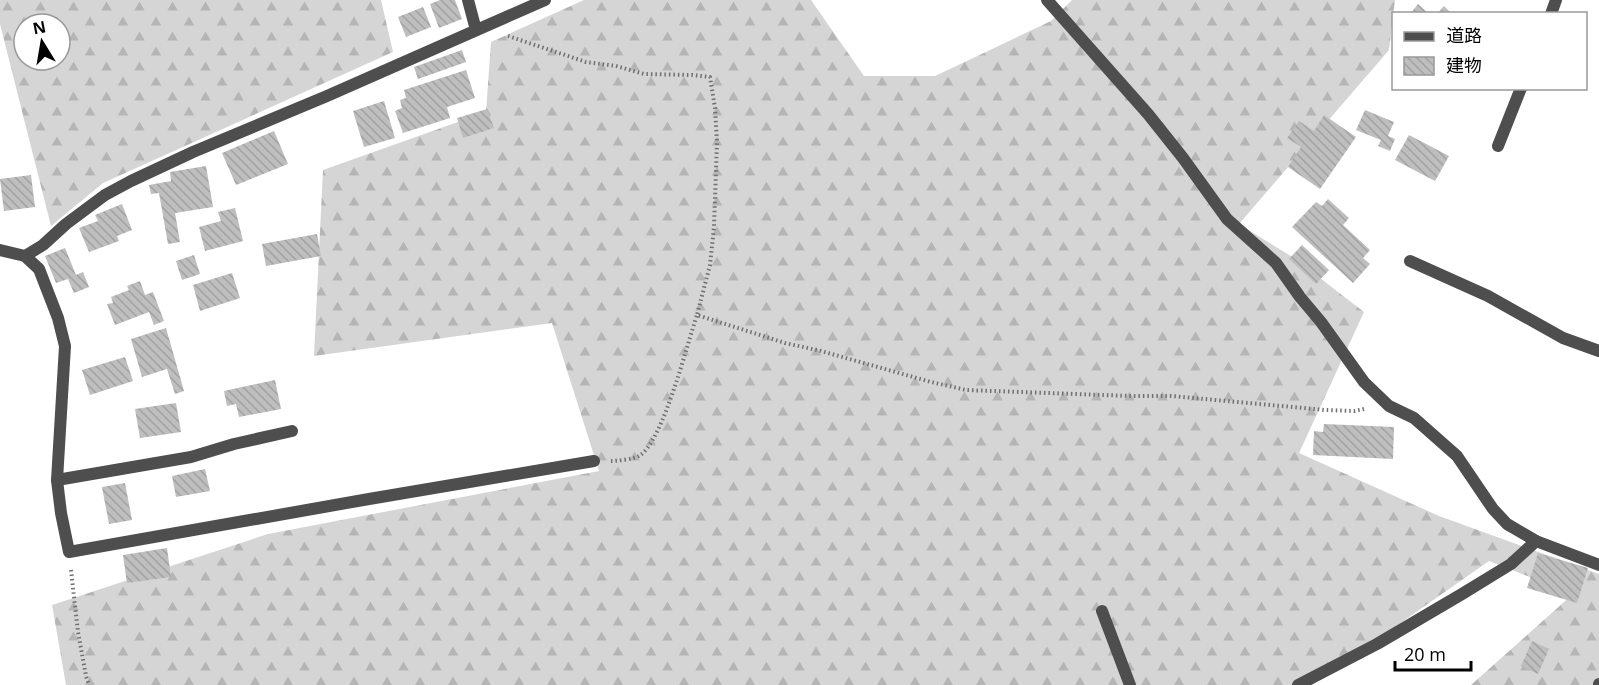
<svg xmlns="http://www.w3.org/2000/svg" width="1599" height="685" viewBox="0 0 1599 685" font-family="'Open Sans','Noto Sans JP',sans-serif">
<style>
.forest{fill:url(#forest-firs);fill-rule:evenodd}
.building{fill:url(#building-back-hatch)}
.lines{fill:none;stroke-linecap:round;stroke-linejoin:round}
.path{stroke:#707070;stroke-width:4;stroke-dasharray:1.5 3;stroke-linecap:butt}
.street{stroke:#4e4e4e;stroke-width:12}
</style>
<defs>
<pattern id="forest-firs" width="22" height="20" patternUnits="userSpaceOnUse" patternTransform="scale(1.5)"><rect width="22" height="20" fill="#d5d5d5"/><path d="M5 1l3.5 6h-7zM16 11l3.5 6h-7z" fill="#b5b5b5"/></pattern>
<pattern id="building-back-hatch" width="6" height="6" patternUnits="userSpaceOnUse" patternTransform="scale(1.5)"><rect width="6" height="6" fill="#bebebe"/><path d="M-1 5l2 2M0 0l6 6M5-1l2 2" fill="none" stroke="#a2a2a2"/></pattern>
</defs>
<rect width="100%" height="100%" fill="#fff"/>
<!-- forest -->
<g class="forest">
<path d="M0,0h381l12,52 -290,131 -52,43 -51,-202zM24,24h36v36h-36z"/>
<path d="M584,0h227l53,76h71l116,-55 21,-21h323l-6,50 -150,174 55,34 70,54 -65,141 140,63 160,58v111h-128l102,-91 -84,-33 -177,124h-1246l-14,-80 216,-71 331,-63 -47,-148 -238,33 9,-186 163,-58 5,-70z"/>
</g>
<!-- building -->
<g class="building">
<path d="M440,0h15l7,19 -23,9 -9,-24z"/>
<path d="M1418,4l11,10h-19z"/>
<path d="M1444,6l8,8h-15z"/>
<path d="M423,7l8,20 -25,10 -8,-20z"/>
<path d="M462,50l4,12 -48,17 -4,-12z"/>
<path d="M466,70l9,28 -28,9 3,11 -47,15 -8,-22 7,-3 -2,-8 6,-2 -2,-8z"/>
<path d="M384,101l11,37 -31,9 -11,-36z"/>
<path d="M487,109l7,19 -31,10 -6,-20z"/>
<path d="M1365,110l29,12 -6,14 7,3 -5,12 -12,-5 3,-6 -25,-10z"/>
<path d="M1324,115l32,22 -36,52 -32,-22 13,-20 -14,-9 12,-17 15,10z"/>
<path d="M274,131l14,33 -52,21 -14,-32z"/>
<path d="M1409,135l40,21 -14,25 -40,-21z"/>
<path d="M206,166l7,41 -38,6 5,29 -12,2 -9,-51 -8,1 -2,-9 22,-4 -1,-9z"/>
<path d="M31,175l4,32 -31,4 -4,-32z"/>
<path d="M1328,199l21,19 -6,7 27,25 -7,8 7,6 -17,19 -61,-56 24,-25 6,4z"/>
<path d="M122,204l10,26 -15,6 2,5 -30,11 -10,-24 19,-7 -3,-6z"/>
<path d="M235,208l8,33 -38,10 -6,-24 22,-6 -3,-9z"/>
<path d="M317,234l4,22 -55,10 -4,-22z"/>
<path d="M1302,245l27,25 -13,14 -27,-25z"/>
<path d="M65,248l11,27 7,-3 6,15 -15,6 -6,-14 -12,4 -11,-27z"/>
<path d="M194,255l6,19 -18,6 -6,-19z"/>
<path d="M232,273l8,25 -40,13 -7,-26z"/>
<path d="M140,281l5,14 8,-3 11,29 -10,4 -5,-13 -34,13 -8,-21 6,-1 -2,-6 18,-7 -2,-4z"/>
<path d="M166,328l18,63 -9,3 -8,-25 -25,8 -11,-38z"/>
<path d="M125,357l8,24 -43,14 -8,-25z"/>
<path d="M275,380l6,29 -42,8 -3,-13 -9,2 -3,-15z"/>
<path d="M176,403l5,29 -41,6 -5,-29z"/>
<path d="M1324,424l70,3 -1,32 -80,-4 1,-24 9,1z"/>
<path d="M205,469l5,22 -34,6 -4,-21z"/>
<path d="M125,483l7,37 -23,4 -7,-37z"/>
<path d="M167,548l4,29 -44,6 -4,-28z"/>
<path d="M1538,553l50,15 -11,35 -50,-15z"/>
<path d="M1532,641l17,8 -11,25 -17,-8z"/>
</g>
<g class="lines">
<!-- path -->
<g class="path">
<path d="M508,36l78,26 30,4 28,8 48,1 18,2 5,31 2,34 -3,85 -4,38 -13,50 88,28 36,8 110,31 35,8 164,6h42l153,14 29,1 10,-2"/>
<path d="M611,461c6,0 23,-2 28,-5 24,-14 48,-112 58,-141"/>
<path d="M71,570l7,62 8,44 3,9"/>
</g>
<!-- street -->
<g class="street">
<path d="M468,0l8,30"/>
<path d="M1047,0l101,114 35,44 44,61 49,44 24,34 21,25 43,60 25,24 25,12 43,38 36,53 14,15 29,17 63,24"/>
<path d="M1551,14l5,-14"/>
<path d="M1498,146l23,-58"/>
<path d="M0,250l25,6 14,13 19,49 7,28 -8,134 4,33 8,39 300,-53 225,-38"/>
<path d="M25,256l18,-11 23,-21 39,-29 26,-14 62,-29 134,-56 218,-96"/>
<path d="M1410,261l78,35 75,42 36,13"/>
<path d="M57,480l134,-23 43,-13 58,-13"/>
<path d="M1102,611l28,74"/>
<path d="M1298,685l79,-41 85,-50 49,-30 25,-23"/>
<path d="M1599,685v-1"/>
</g>
</g>
<!-- legend -->
<rect x="1392" y="12" width="195" height="78" fill="#ffffff" stroke="#999999" stroke-width="1.5"/>
<rect x="1404" y="32" width="30" height="9" fill="#4e4e4e" stroke="#999999" stroke-width="1.5"/>
<text x="1446" y="42" font-size="18" fill="#000000">道路</text>
<rect x="1404" y="57" width="30" height="18" fill="url(#building-back-hatch)" stroke="#999999" stroke-width="1.5"/>
<text x="1446" y="72" font-size="18" fill="#000000">建物</text>
<!-- north arrow -->
<g transform="translate(42 42) rotate(349)"><circle r="28" fill="#ffffff" stroke="#999999" stroke-width="1.5"/>
<path d="M0-4.5L10 22L0 15L-10 22Z" fill="#000000"/>
<text y="-9" font-size="16" font-weight="bold" text-anchor="middle" fill="#000000">N</text>
</g>
<!-- scale -->
<path d="M1395 661v9h76v-9" fill="none" stroke="#000000" stroke-width="3"/>
<text x="1404" y="661" font-size="18" fill="#000000" stroke="#ffffff" stroke-width="4.5" paint-order="stroke">20 m</text>
</svg>
